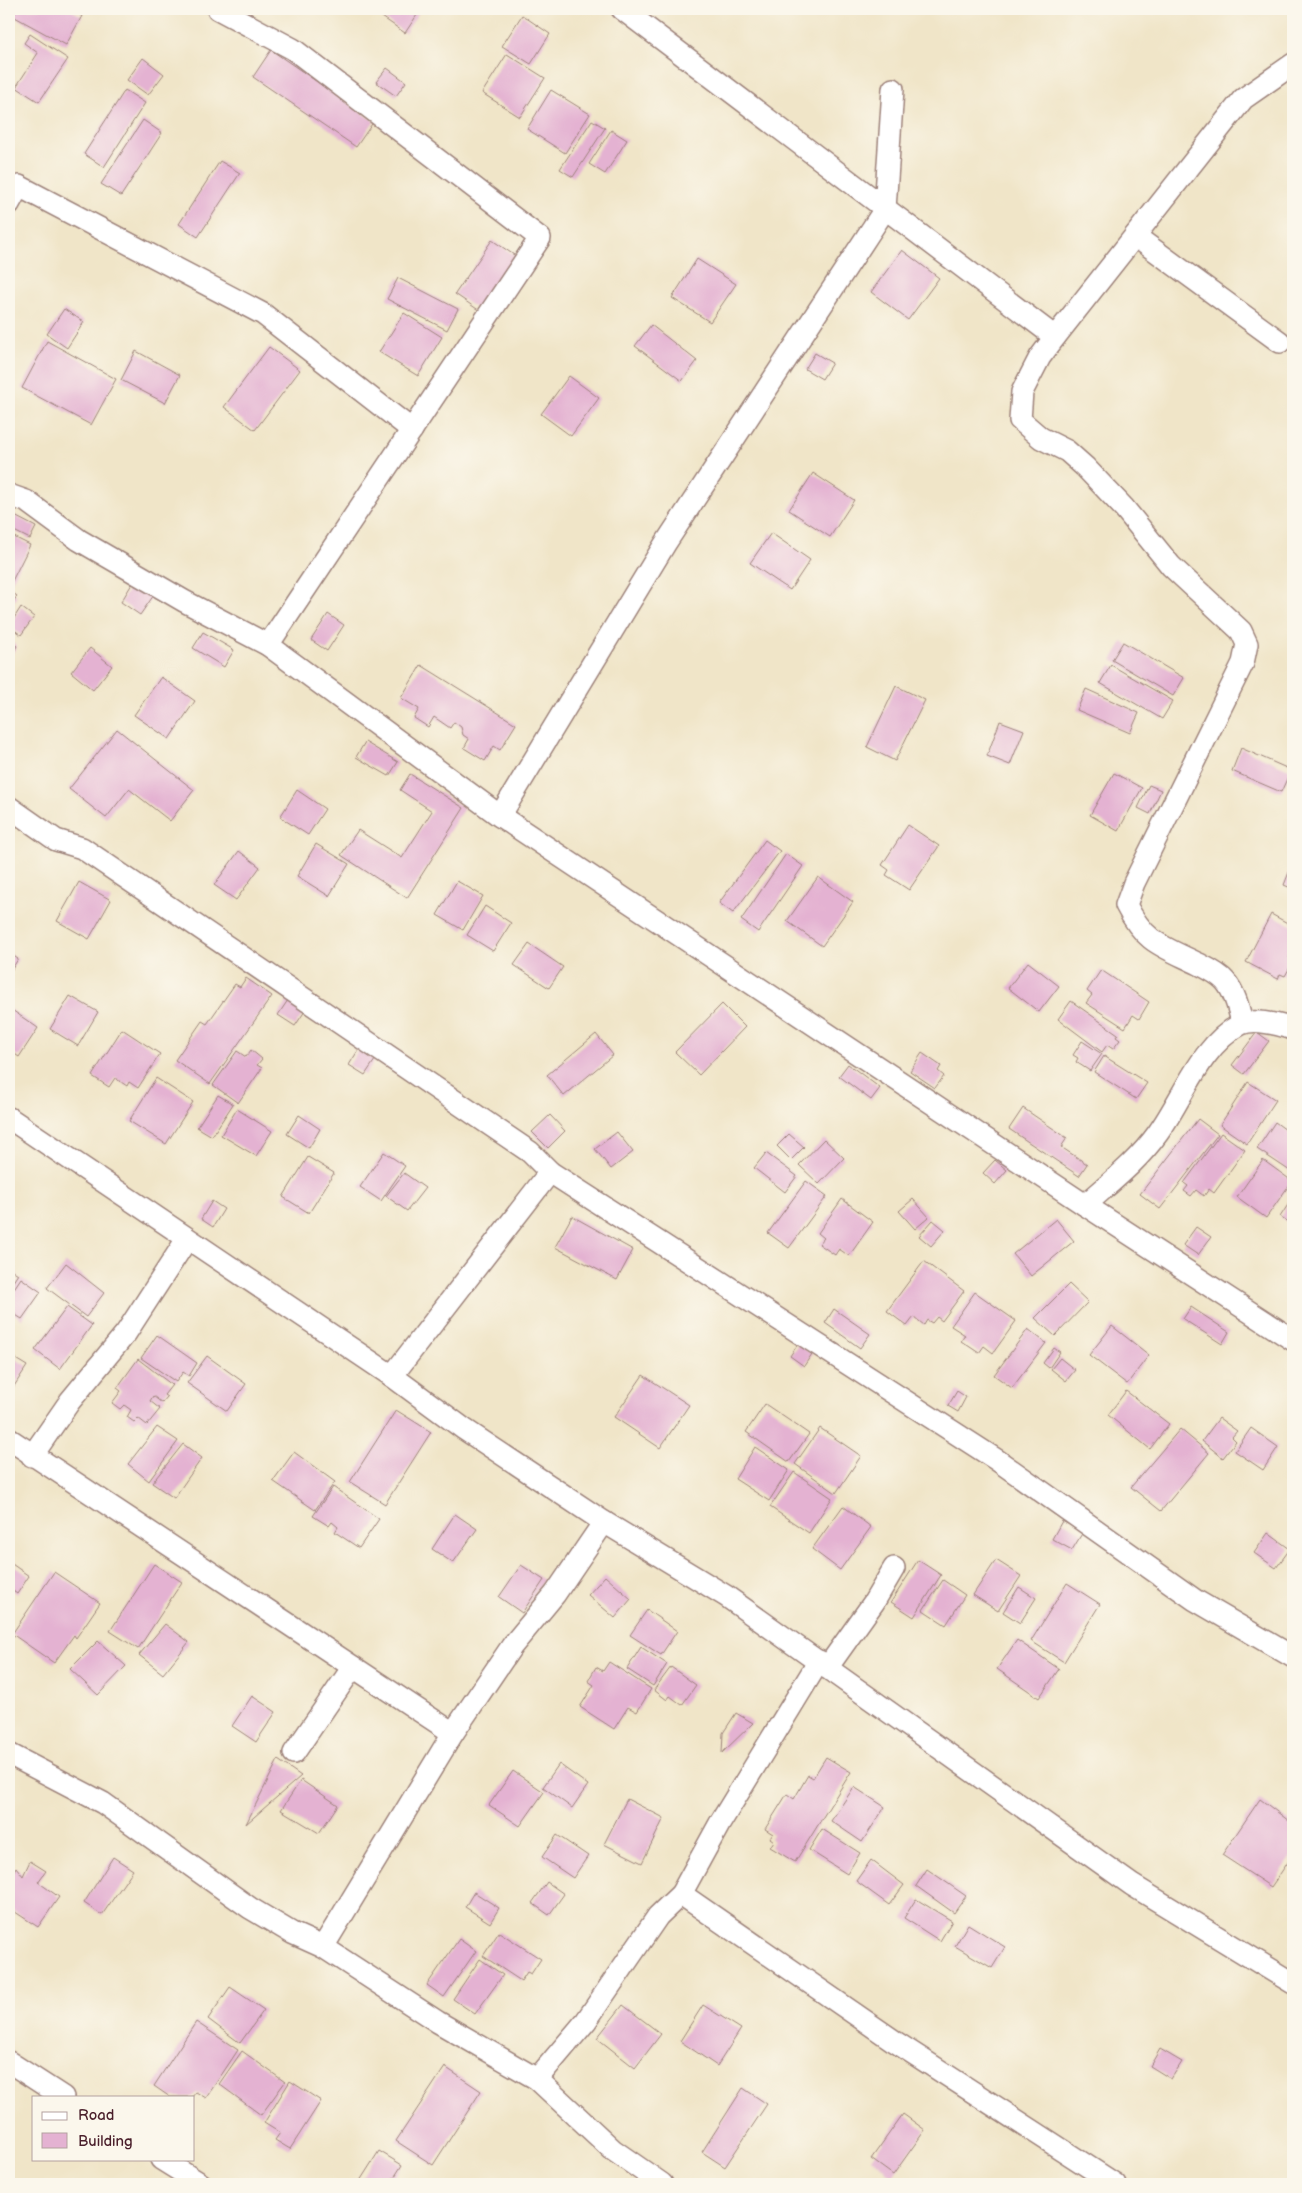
<svg xmlns="http://www.w3.org/2000/svg" width="1302" height="2193" viewBox="0 0 1302 2193" font-family="'Balsamiq Sans',sans-serif">
<style>
.building{fill:#e4b2d2}
.lines{fill:none;stroke-linecap:round;stroke-linejoin:round}
.street-casing{stroke:#9d827a;stroke-width:24}
.street{stroke:#fff;stroke-width:21}
</style>
<rect width="100%" height="100%" fill="#fbf7ec"/>
<filter id="ink" filterUnits="userSpaceOnUse"><feTurbulence type="fractalNoise" baseFrequency=".02" numOctaves="2"/><feDisplacementMap in="SourceGraphic" scale="10" xChannelSelector="R" yChannelSelector="G"/><feConvolveMatrix kernelMatrix="1 2 1 2 8 2 1 2 1" color-interpolation-filters="sRGB"/></filter>
<filter id="wash" filterUnits="userSpaceOnUse"><feTurbulence type="fractalNoise" baseFrequency=".0096" numOctaves="4" result="noise"/><feDisplacementMap in="SourceGraphic" scale="20" xChannelSelector="R" yChannelSelector="G"/><feGaussianBlur stdDeviation="1.12" result="paint"/><feColorMatrix in="noise" values="0 0 0 0 0 0 0 0 0 0 0 0 0 0 0 0 0 1.4 0 .05"/><feComposite in="paint" operator="in"/></filter>
<g filter="url(#wash)">
<rect width="100%" height="100%" fill="#f0e5c8"/>
<g id="blocks">
<!-- building -->
<g class="building">
<path d="M17,9h52l13,7 -16,29 -53,-29z"/>
<path d="M367,9h14l-4,6z"/>
<path d="M388,9h33l-16,24 -23,-16z"/>
<path d="M522,15l28,19 -19,30 -29,-18z"/>
<path d="M30,34l38,25 -29,43 -23,-15 22,-34 -14,-10z"/>
<path d="M271,50l103,71 -18,26 -103,-70z"/>
<path d="M507,54l38,24 -25,39 -38,-24z"/>
<path d="M143,58l21,16 -16,21 -21,-15z"/>
<path d="M387,68l19,14 -10,14 -20,-14z"/>
<path d="M125,90l20,13 -41,64 -20,-13z"/>
<path d="M551,90l39,24 -25,39 -38,-24z"/>
<path d="M143,120l19,13 -41,63 -20,-12z"/>
<path d="M592,120l13,8 -32,49 -13,-8z"/>
<path d="M611,130l16,10 -22,34 -16,-10z"/>
<path d="M220,161l20,12 -42,64 -19,-13z"/>
<path d="M492,240l25,17 -37,54 -25,-17z"/>
<path d="M902,250l37,28 -31,42 -37,-28z"/>
<path d="M697,259l39,25 -26,38 -38,-24z"/>
<path d="M398,278l60,31 -11,21 -60,-31z"/>
<path d="M64,309l20,13 -17,26 -20,-14z"/>
<path d="M404,313l38,24 -24,39 -39,-24z"/>
<path d="M651,325l46,36 -15,20 -47,-35z"/>
<path d="M47,341l69,38 -25,46 -69,-37z"/>
<path d="M269,347l31,23 -45,60 -31,-23z"/>
<path d="M136,351l44,24 -15,28 -44,-23z"/>
<path d="M815,353l17,10 -10,16 -17,-10z"/>
<path d="M569,376l30,22 -28,38 -30,-22z"/>
<path d="M813,473l41,27 -24,37 -41,-27z"/>
<path d="M9,513l27,14 -6,12 -16,-8 -2,5 18,9 -18,36 -3,-2z"/>
<path d="M771,533l39,27 -20,30 -40,-27z"/>
<path d="M135,579l21,13 -16,23 -19,-13z"/>
<path d="M9,590l8,6 -8,12z"/>
<path d="M21,607l13,10 -13,18 -12,-9z"/>
<path d="M328,614l16,11 -17,26 -16,-11z"/>
<path d="M203,632l31,18 -10,17 -31,-19z"/>
<path d="M9,641l8,5 -6,10 -2,-1z"/>
<path d="M1123,642l61,36 -11,18 -61,-36z"/>
<path d="M90,648l22,18 -19,24 -22,-18z"/>
<path d="M421,665l95,59 -16,26 -6,-4 -9,15 -21,-13 5,-9 -6,-4 -2,-8 -7,-5 -4,6 -16,-11 -6,10 -14,-9 5,-9 -18,-11z"/>
<path d="M1111,665l62,36 -11,18 -62,-36z"/>
<path d="M161,677l34,24 -26,38 -35,-24z"/>
<path d="M896,686l29,14 -30,61 -28,-14z"/>
<path d="M1086,689l53,24 -9,20 -53,-23z"/>
<path d="M1000,721l24,9 -14,35 -23,-9z"/>
<path d="M117,729l77,61 -24,31 -41,-32 -23,29 -37,-29z"/>
<path d="M365,742l33,20 -9,14 -33,-19z"/>
<path d="M1241,748l50,22 -10,22 -49,-21z"/>
<path d="M1114,773l28,15 -24,43 -28,-16z"/>
<path d="M410,774l54,34 -57,90 -66,-43 17,-25 44,28 30,-47 -32,-21z"/>
<path d="M1149,785l12,5 -11,24 -12,-6z"/>
<path d="M297,790l28,19 -17,26 -28,-18z"/>
<path d="M908,825l31,21 -30,44 -23,-15 3,-5 -7,-5z"/>
<path d="M765,840l15,11 -47,62 -14,-10z"/>
<path d="M316,844l33,20 -20,32 -32,-20z"/>
<path d="M239,851l21,16 -24,33 -22,-15z"/>
<path d="M786,854l17,12 -45,66 -17,-12z"/>
<path d="M1293,862v27l-9,-4z"/>
<path d="M818,877l35,25 -31,44 -35,-25z"/>
<path d="M457,881l26,15 -20,34 -26,-15z"/>
<path d="M79,882l32,18 -22,39 -32,-18z"/>
<path d="M485,906l26,17 -18,28 -26,-16z"/>
<path d="M1271,914l22,12v23l-4,8 4,5 -8,14 -5,-2 -2,5 -32,-17z"/>
<path d="M529,944l34,23 -14,21 -35,-23z"/>
<path d="M9,953l9,6 -9,15z"/>
<path d="M1028,962l31,24 -20,26 -31,-24z"/>
<path d="M1101,970l48,32 -10,17 -6,-4 -8,13 -39,-25 6,-8 -5,-4z"/>
<path d="M246,978l26,18 -62,88 -35,-24 27,-39 5,3 28,-40 5,3z"/>
<path d="M70,996l28,16 -20,34 -28,-17z"/>
<path d="M288,1000l17,11 -10,15 -17,-11z"/>
<path d="M1071,1001l47,33 -2,3 4,3 -7,9 -6,-4 -5,7 -44,-33z"/>
<path d="M722,1004l23,23 -46,48 -24,-23z"/>
<path d="M9,1008l29,20 -19,29 -10,-7z"/>
<path d="M122,1029l38,25 -22,34 -9,-6 -2,4 -12,-8 -6,9 -17,-11z"/>
<path d="M1257,1032l12,9 -25,33 -12,-9z"/>
<path d="M596,1034l17,21 -49,41 -17,-21z"/>
<path d="M1082,1041l20,13 -12,17 -14,-9 2,-4 -5,-3z"/>
<path d="M359,1049l16,11 -10,15 -16,-10z"/>
<path d="M251,1050l11,9 -5,6 5,3 -24,35 -25,-18 24,-34 9,6z"/>
<path d="M922,1053l19,13 -3,5 6,5 -9,12 -25,-17z"/>
<path d="M1104,1056l43,27 -11,16 -42,-27z"/>
<path d="M848,1064l32,24 -9,12 -32,-24z"/>
<path d="M156,1078l37,24 -27,42 -37,-23z"/>
<path d="M1248,1082l28,18 -29,44 -27,-19z"/>
<path d="M218,1095l15,9 -21,32 -15,-9z"/>
<path d="M1023,1108l44,30 -6,9 26,17 -8,12 -70,-47z"/>
<path d="M237,1109l35,22 -16,25 -35,-21z"/>
<path d="M299,1115l21,14 -11,19 -22,-14z"/>
<path d="M550,1115l15,16 -17,17 -16,-16z"/>
<path d="M1198,1119l20,15 -58,75 -20,-15z"/>
<path d="M1275,1122l18,13v38l-36,-24z"/>
<path d="M617,1132l16,20 -22,17 -16,-20z"/>
<path d="M1221,1133l24,17 -31,43 -5,-4 -5,7 -8,-6 -5,6 -7,-5 4,-5 -4,-3z"/>
<path d="M789,1134l15,13 -13,13 -14,-14z"/>
<path d="M824,1139l20,19 -25,26 -20,-19z"/>
<path d="M384,1152l21,14 -24,35 -21,-14z"/>
<path d="M766,1153l31,23 -12,16 -31,-24z"/>
<path d="M308,1157l26,16 -25,40 -26,-16z"/>
<path d="M995,1160l12,10 -12,14 -12,-11z"/>
<path d="M1263,1160l29,21 -26,37 -29,-21z"/>
<path d="M404,1173l21,15 -18,23 -21,-15z"/>
<path d="M806,1181l21,15 -38,52 -21,-15z"/>
<path d="M1293,1197v29l-13,-9z"/>
<path d="M842,1199l31,23 -24,34 -10,-7 -4,6 -16,-11 5,-6 -6,-5z"/>
<path d="M913,1199l16,18 -14,12 -16,-18z"/>
<path d="M212,1201l12,8 -11,18 -12,-8z"/>
<path d="M572,1216l61,34 -16,30 -62,-33z"/>
<path d="M1056,1219l18,22 -43,35 -18,-22z"/>
<path d="M933,1220l12,10 -14,16 -12,-10z"/>
<path d="M1196,1227l15,10 -13,18 -15,-10z"/>
<path d="M924,1261l40,30 -22,30 -5,-4 -5,6 -5,-3 -3,5 -10,-8 -7,9 -20,-15z"/>
<path d="M66,1263l38,30 -18,24 -39,-29z"/>
<path d="M9,1268l9,6 -9,14z"/>
<path d="M21,1278l20,14 -19,27 -11,-7 -2,4v-20z"/>
<path d="M1069,1284l19,18 -33,34 -20,-18z"/>
<path d="M975,1292l41,29 -23,32 -9,-7 -5,7 -18,-12 4,-6 -14,-9z"/>
<path d="M67,1307l25,18 -32,44 -25,-19z"/>
<path d="M1191,1307l38,25 -7,12 -39,-25z"/>
<path d="M834,1309l36,25 -10,14 -35,-25z"/>
<path d="M1112,1326l37,29 -22,29 -38,-29z"/>
<path d="M1028,1329l18,14 -34,45 -18,-13z"/>
<path d="M157,1335l40,28 -8,13 -6,-4 -7,10 -35,-24z"/>
<path d="M798,1344l14,10 -8,12 -14,-10z"/>
<path d="M1054,1348l6,4 -11,16 -6,-5z"/>
<path d="M9,1355l18,11 -18,28z"/>
<path d="M207,1356l39,28 -19,27 -40,-28z"/>
<path d="M1060,1358l15,12 -9,11 -15,-12z"/>
<path d="M138,1359l34,26 -8,10 3,2 -5,6 -9,-7 -3,5 10,8 -13,16 -9,-7 -4,4 -7,-5 4,-7 -7,-5 -4,4 -8,-6 9,-12 -4,-3z"/>
<path d="M643,1375l46,30 -29,43 -46,-31z"/>
<path d="M957,1391l9,6 -8,15 -10,-6z"/>
<path d="M1126,1391l43,33 -19,25 -42,-34z"/>
<path d="M765,1404l44,30 -20,28 -43,-30z"/>
<path d="M396,1410l35,22 -46,72 -35,-22z"/>
<path d="M1219,1418l18,13 -5,6 4,4 -13,17 -21,-17z"/>
<path d="M157,1427l21,14 -29,40 -21,-17z"/>
<path d="M820,1428l41,28 -25,37 -41,-29z"/>
<path d="M1251,1428l27,19 -15,23 -28,-19z"/>
<path d="M1180,1429l29,24 -48,58 -30,-24z"/>
<path d="M183,1444l19,14 -28,40 -22,-15z"/>
<path d="M755,1447l34,23 -20,31 -34,-22z"/>
<path d="M294,1452l41,30 -20,28 -42,-29z"/>
<path d="M794,1472l38,26 -23,35 -39,-26z"/>
<path d="M333,1487l46,32 -20,29 -24,-16 3,-5 -6,-5 -3,4 -16,-10z"/>
<path d="M843,1506l28,21 -31,43 -28,-21z"/>
<path d="M455,1514l22,15 -24,34 -21,-14z"/>
<path d="M1062,1521l21,11 -11,18 -20,-11z"/>
<path d="M1268,1533l22,16 -14,19 -22,-15z"/>
<path d="M918,1560l23,15 -27,42 -23,-15z"/>
<path d="M996,1560l25,16 -23,35 -25,-16z"/>
<path d="M9,1562l20,14 -12,18 -8,-6z"/>
<path d="M154,1564l28,18 -44,67 -28,-18z"/>
<path d="M521,1565l23,15 -22,33 -23,-16z"/>
<path d="M54,1572l46,31 -24,35 -2,-3 -20,28 -42,-29z"/>
<path d="M605,1576l26,23 -16,19 -27,-23z"/>
<path d="M943,1580l22,15 -19,30 -23,-15z"/>
<path d="M1067,1583l33,21 -36,58 -33,-21z"/>
<path d="M1019,1587l17,11 -16,25 -17,-11z"/>
<path d="M647,1610l30,21 -16,24 -31,-20z"/>
<path d="M165,1624l24,18 -26,32 -24,-19z"/>
<path d="M1017,1640l42,29 -20,29 -42,-29z"/>
<path d="M98,1641l28,25 -28,29 -28,-26z"/>
<path d="M641,1647l26,17 -14,22 -26,-17z"/>
<path d="M609,1662l42,27 -14,23 -9,-5 -14,22 -34,-22 14,-22 -6,-4 8,-14 7,4z"/>
<path d="M671,1667l25,18 -14,20 -12,-9 -3,4 -13,-10z"/>
<path d="M252,1696l24,16 -20,30 -24,-16z"/>
<path d="M736,1713l17,10 -31,30 1,-20z"/>
<path d="M826,1757l25,15 -56,90 -25,-15 4,-6 -4,-3 3,-4 -8,-5 22,-35 7,5 14,-24 5,3z"/>
<path d="M278,1760l23,16 -55,48z"/>
<path d="M559,1764l29,21 -16,23 -29,-21z"/>
<path d="M513,1771l31,21 -24,34 -31,-21z"/>
<path d="M301,1780l37,25 -19,28 -38,-23z"/>
<path d="M854,1787l31,20 -23,35 -31,-21z"/>
<path d="M627,1799l37,19 -22,45 -38,-19z"/>
<path d="M1260,1799l33,25v31l-22,32 -49,-32z"/>
<path d="M822,1829l38,24 -13,21 -38,-24z"/>
<path d="M557,1835l31,21 -15,22 -31,-21z"/>
<path d="M113,1857l20,13 -31,45 -18,-12z"/>
<path d="M871,1860l33,25 -15,20 -33,-24z"/>
<path d="M30,1861l16,10 -8,11 21,15 -21,30 -29,-19v-29l7,-12 7,9z"/>
<path d="M927,1869l39,27 -12,17 -38,-27z"/>
<path d="M547,1882l17,12 -15,21 -17,-12z"/>
<path d="M474,1892l25,16 -9,15 -25,-16z"/>
<path d="M916,1899l36,22 -12,20 -36,-23z"/>
<path d="M968,1924l37,23 -13,21 -37,-22z"/>
<path d="M499,1932l42,27 -10,15 -4,-2 -6,9 -38,-25z"/>
<path d="M459,1939l17,12 -32,46 -17,-12z"/>
<path d="M480,1959l23,16 -28,39 -22,-15z"/>
<path d="M230,1987l34,23 -24,33 -32,-24z"/>
<path d="M623,2005l38,29 -26,34 -38,-30z"/>
<path d="M703,2005l38,24 -24,37 -37,-25z"/>
<path d="M196,2022l42,28 -32,48 -10,-6 -4,5h-22l-16,-11z"/>
<path d="M1160,2049l22,13 -11,17 -21,-13z"/>
<path d="M242,2051l43,31 -24,33 -42,-31z"/>
<path d="M445,2067l36,24 -48,74 -37,-24z"/>
<path d="M290,2081l31,20 -31,48 -15,-9 5,-7 -16,-10z"/>
<path d="M743,2088l24,16 -42,63 -23,-15z"/>
<path d="M903,2114l22,16 -32,45 -22,-16z"/>
<path d="M379,2151l23,14 -12,19h-32z"/>
</g>
</g>
</g>
<g filter="url(#ink)">
<use href="#blocks" fill-opacity="0" stroke="#9d827a" stroke-width="1"/>
<g class="lines">
<defs>
<g id="street">
<path d="M218,9l75,40 247,189 -272,407"/>
<path d="M622,9l433,328"/>
<path d="M9,204l10,-18 244,128 149,116"/>
<path d="M1135,236l145,106"/>
<path d="M9,495l17,6 53,39 105,61 84,44 232,171 585,389c26,-23 53,-44 73,-72 26,-36 42,-87 83,-109 13,-6 39,1 52,5"/>
<path d="M9,807l47,33 26,8 448,304 20,20 447,288 198,140 98,57"/>
<path d="M500,816l165,-272 220,-335 8,-120"/>
<path d="M1242,1023c-3,-14 -7,-31 -17,-42 -6,-7 -18,-13 -26,-17 -37,-18 -54,-21 -73,-59l8,-22 109,-220 4,-19 -6,-13 -70,-65 -47,-58 -39,-41 -18,-16 -26,-13 -21,-18 2,-28 18,-35 15,-20 188,-238 50,-35"/>
<path d="M9,1118l383,258 158,-204"/>
<path d="M1085,1205l208,135"/>
<path d="M392,1376l72,53 140,93 122,74 406,289 161,98"/>
<path d="M9,1439l444,294"/>
<path d="M32,1456l38,-55 56,-68 61,-94"/>
<path d="M827,1668l47,-66 20,-34"/>
<path d="M294,1753l59,-86"/>
<path d="M9,1754l94,49 147,105 42,25 31,14 115,75 99,57 76,71 49,34"/>
<path d="M681,1894l213,147 221,143"/>
<path d="M323,1947l130,-214 59,-87 43,-52 49,-72"/>
<path d="M9,2062l54,35"/>
<path d="M537,2079l49,-58 72,-105 23,-22 39,-71 99,-162"/>
<path d="M161,2159l40,25"/>
</g>
</defs>
<!-- street casing -->
<use href="#street" class="street-casing"/>
<!-- street -->
<use href="#street" class="street"/>
</g>
</g>
<!-- margin -->
<rect width="1302" height="2193" fill="none" stroke="#fbf7ec" stroke-width="30"/>
<!-- legend -->
<rect x="32" y="2096" width="162" height="65" fill="#fbf7ec" stroke="#b4a19f"/>
<rect x="42" y="2112" width="25" height="8" fill="#ffffff" stroke="#b4a19f"/>
<text x="78" y="2120" font-size="15" fill="#4a1f2b">Road</text>
<rect x="42" y="2133" width="25" height="15" fill="#e4b2d2" stroke="#b4a19f"/>
<text x="78" y="2146" font-size="15" fill="#4a1f2b">Building</text>
</svg>
